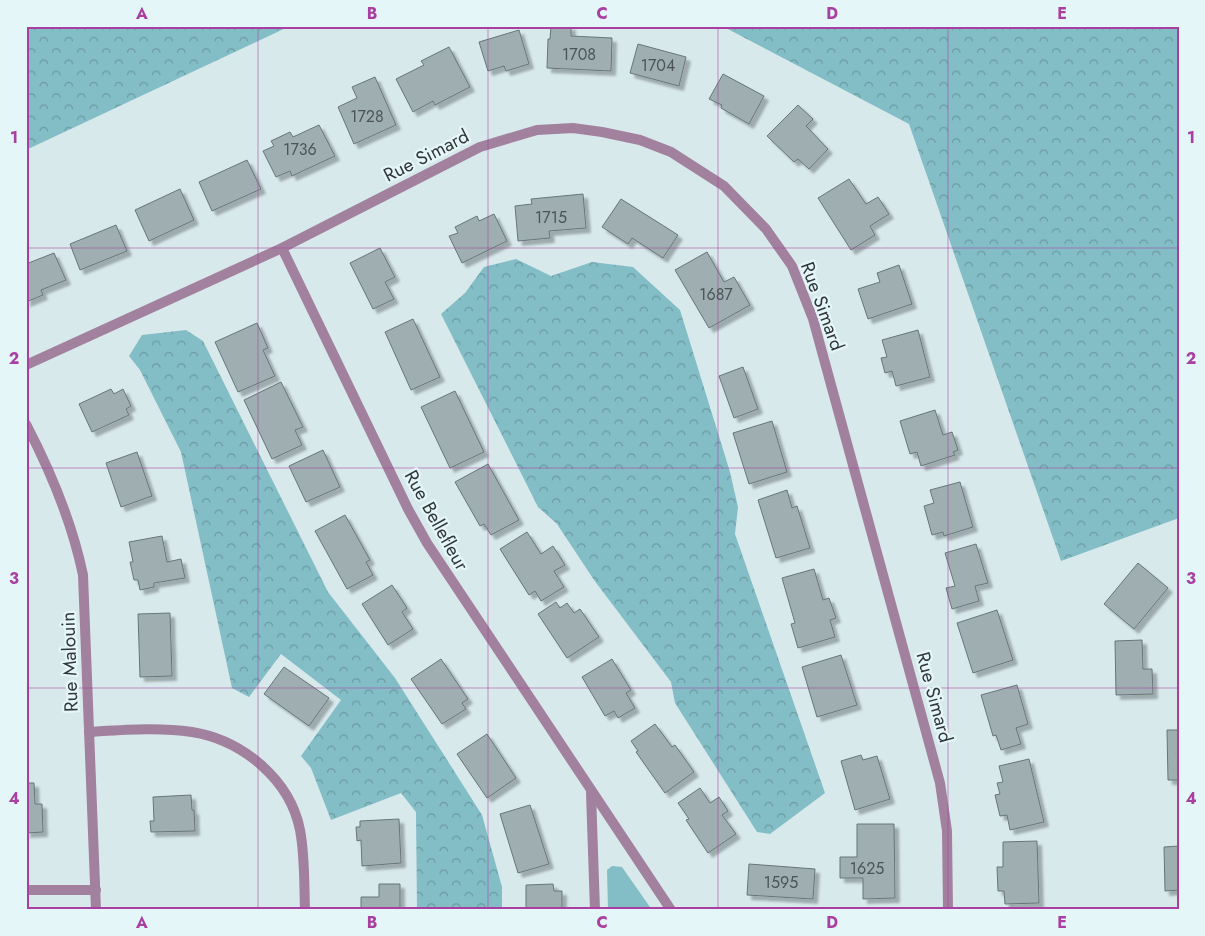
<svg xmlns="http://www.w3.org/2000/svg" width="1205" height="936" viewBox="0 0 1205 936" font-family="Jost,sans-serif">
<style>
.green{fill:#83bdc6}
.forest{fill:url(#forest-crowns)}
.building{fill:#9eaeb1;stroke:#677679;filter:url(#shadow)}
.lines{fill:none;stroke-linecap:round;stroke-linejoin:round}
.street{stroke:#a2819e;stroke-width:10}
.grid{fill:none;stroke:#a83fa1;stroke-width:1;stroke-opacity:0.55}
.labels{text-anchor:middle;stroke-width:4.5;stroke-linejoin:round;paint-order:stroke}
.number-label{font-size:16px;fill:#4c5556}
.street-label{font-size:19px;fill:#313738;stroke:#e5f6f9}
.neatline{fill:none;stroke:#a83fa1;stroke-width:2}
.grid-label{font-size:16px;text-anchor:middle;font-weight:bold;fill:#a83fa1}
</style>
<defs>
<pattern id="forest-crowns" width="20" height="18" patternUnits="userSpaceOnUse" patternTransform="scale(1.25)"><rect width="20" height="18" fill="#83bdc6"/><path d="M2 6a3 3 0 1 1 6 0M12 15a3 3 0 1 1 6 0" fill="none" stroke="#6c9aa2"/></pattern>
<filter id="shadow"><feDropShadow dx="4.5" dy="4.5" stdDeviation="1" flood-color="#0004"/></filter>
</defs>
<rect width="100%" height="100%" fill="#d8e9ec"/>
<!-- green -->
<path class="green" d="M612,866l10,1 30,43h-44l-1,-40z"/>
<!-- forest -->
<g class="forest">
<path d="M26,26h264l-264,124z"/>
<path d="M722,26h457v492l-118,43 -152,-437z"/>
<path d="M516,259l35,17 41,-14 41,5 47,43 50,162 8,35 -3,27 90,259 -55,41 -13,-2 -82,-129 -4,-21 -77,-102 -37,-56 -19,-17 -97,-193 24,-21 19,-26z"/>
<path d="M186,330l17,11 125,251 67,86 87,137 20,72v23h-85l-1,-98 -15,-19 -70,27 -20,-52 -10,-12 40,-56 -60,-46 -32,43 -17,-9 -51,-236 -41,-82 -11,-14 13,-21z"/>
</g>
<!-- building -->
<g class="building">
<path d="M551,26h20v10l41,2 -1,33 -64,-3 1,-29h2z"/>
<path d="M519,30l10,34 -23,7 -2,-5 -16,5 -9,-29z"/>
<path d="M638,44l48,13 -7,29 -49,-13z"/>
<path d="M449,47l21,40 -35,18 -2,-4 -20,11 -17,-33 28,-14 -3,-4z"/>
<path d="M723,74l41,22 -15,28 -28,-16 1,-3 -13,-6z"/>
<path d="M375,77l21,48 -42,19 -16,-37 19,-9 -5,-11z"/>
<path d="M798,105l15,14 -7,7 22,23 -19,20 -11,-10 -4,3 -27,-26z"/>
<path d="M319,125l16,31 -43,20 -2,-5 -14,6 -13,-26 11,-5 -3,-5 19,-9 3,5z"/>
<path d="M247,160l14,29 -49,22 -13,-29z"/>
<path d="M849,179l17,25 12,-7 11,17 -19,12 5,9 -24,15 -33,-52z"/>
<path d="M180,189l14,31 -45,21 -14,-31z"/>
<path d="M583,194l3,34 -37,3 1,7 -32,3 -3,-35 17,-2 -1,-5z"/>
<path d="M621,199l57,36 -15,23 -31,-20 -4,6 -26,-17z"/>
<path d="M494,214l13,27 -45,22 -13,-27 9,-3 -3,-6 22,-11 2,5z"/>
<path d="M116,225l11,26 -47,19 -10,-26z"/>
<path d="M380,248l15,29 -10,5 9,17 -21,10 -23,-46z"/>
<path d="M707,252l17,30 10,-5 16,28 -41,23 -34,-58z"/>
<path d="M54,253l12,27 -25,10 2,5 -17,7v-38z"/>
<path d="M899,265l13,39 -44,15 -10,-30 22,-7 -3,-9z"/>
<path d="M413,319l27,58 -29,13 -26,-58z"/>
<path d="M257,323l11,25 -5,2 12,26 -37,16 -23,-50z"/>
<path d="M918,330l12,47 -34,9 -4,-15 -7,2 -4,-15 6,-1 -5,-17z"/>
<path d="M743,367l15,42 -24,9 -15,-42z"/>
<path d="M281,382l22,45 -8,3 7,15 -30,14 -28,-59z"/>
<path d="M111,389l3,5 9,-5 8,17 -5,3 3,6 -37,17 -13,-28z"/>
<path d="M455,391l29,61 -34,16 -29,-61z"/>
<path d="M935,410l8,25 9,-3 6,18 -5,2 2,3 -34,11 -4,-14 -7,2 -10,-33z"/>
<path d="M772,421l15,51 -38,12 -16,-51z"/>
<path d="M323,450l17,37 -34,15 -17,-36z"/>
<path d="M137,452l15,44 -31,11 -15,-44z"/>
<path d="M488,464l31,56 -28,15 -7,-11 -4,2 -25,-44z"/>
<path d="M960,482l13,45 -29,9 -1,-4 -11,3 -8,-29 10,-3 -4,-13z"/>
<path d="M787,490l5,18 5,-2 13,42 -34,10 -18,-58z"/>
<path d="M345,515l25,45 -4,2 7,13 -26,14 -32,-58z"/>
<path d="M527,532l14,22 12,-8 12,19 -11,6 10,16 -23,14 -6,-10 -6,4 -29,-46z"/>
<path d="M162,536l5,26 14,-3 4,19 -31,5v4l-14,3 -2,-10h-4l-4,-18h3l-4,-20z"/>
<path d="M976,544l12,39 -13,3 4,15 -27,8 -6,-21 9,-2 -10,-33z"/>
<path d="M1138,563l30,25 -34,41 -30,-25z"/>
<path d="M814,569l9,31 6,-2 7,20 -6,2 5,17 -37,11 -7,-24 4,-1 -13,-45z"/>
<path d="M392,585l15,23 -5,4 11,17 -25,16 -26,-41z"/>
<path d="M556,602l4,6 7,-5 7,10 6,-4 19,28 -32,21 -29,-44z"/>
<path d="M997,610l16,50 -40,13 -16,-50z"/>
<path d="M170,613l2,63 -32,1 -2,-63z"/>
<path d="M1142,640l1,29h9l1,25 -37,1 -1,-54z"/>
<path d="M841,655l16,50 -40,12 -15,-50z"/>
<path d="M441,659l27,40 -6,4 4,6 -24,15 -31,-45z"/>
<path d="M612,659l19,31 -5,3 9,15 -17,10 -4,-7 -9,5 -23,-39z"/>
<path d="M284,667l45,31 -20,28 -45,-32z"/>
<path d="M1017,685l11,39 -12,4 5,16 -20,6 -5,-15 -3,1 -12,-41z"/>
<path d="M655,724l17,23 3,-2 19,27 -29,21 -29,-41 2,-1 -7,-10z"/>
<path d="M1167,730h12v50h-11z"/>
<path d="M487,734l29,44 -29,20 -30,-44z"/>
<path d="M861,755l2,5 14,-4 13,43 -35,11 -14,-49z"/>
<path d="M1029,759l15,63 -34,8 -3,-15 -7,1 -5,-21 5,-1 -3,-11 6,-1 -4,-16z"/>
<path d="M26,783h8l1,21h7l1,28 -17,1z"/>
<path d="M700,788l10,15 9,-6 9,14 -6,4 14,19 -28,19 -22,-33 3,-1 -11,-16z"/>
<path d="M191,795l1,15h2l1,21 -44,1 -1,-11h4l-1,-24z"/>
<path d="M530,805l19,59 -31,9 -18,-59z"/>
<path d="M399,819l2,44 -39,3 -1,-26 -4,1 -1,-14h4v-6z"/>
<path d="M857,824h37l1,74 -32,1v-21h-23v-21h17z"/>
<path d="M1037,841l2,62 -34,1 -1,-13h-6l-1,-24h6v-25z"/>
<path d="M1179,846v44l-14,1 -1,-44z"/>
<path d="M749,864l66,5 -2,30 -66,-4z"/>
<path d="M379,884h21v26h-39v-13h18z"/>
<path d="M553,884l1,7h8v19h-36v-25z"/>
<path d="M207,908v2h-37v-1z"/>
</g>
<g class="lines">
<!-- street -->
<g class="street">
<path d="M282,248l126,261 19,34 244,367"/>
<path d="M26,365l256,-117 198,-101 57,-17 36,-2 29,4 38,8 31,12 53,34 42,43 26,37 21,53 127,464 7,48 1,79"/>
<path d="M26,424c25,48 46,98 57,151l13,335"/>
<path d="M89,732c34,-2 69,-5 103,0 50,8 98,47 108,98 5,26 4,53 5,80"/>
<path d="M591,793l4,117"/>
<path d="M26,890h70"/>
</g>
</g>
<!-- grid -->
<path class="grid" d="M258,26v884M488,26v884M718,26v884M948,26v884M26,248h1153M26,468h1153M26,688h1153"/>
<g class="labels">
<!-- number labels -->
<g class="number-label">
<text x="579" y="60">1708</text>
<text x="658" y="71">1704</text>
<text x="367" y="122">1728</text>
<text x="300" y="155">1736</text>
<text x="551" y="223">1715</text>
<text x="716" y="300">1687</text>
<text x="867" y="874">1625</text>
<text x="781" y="888">1595</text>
</g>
<!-- street labels -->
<g class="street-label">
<text transform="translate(426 155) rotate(-27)" y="7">Rue Simard</text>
<text transform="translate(823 306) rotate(70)" y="7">Rue Simard</text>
<text transform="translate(437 520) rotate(61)" y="7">Rue Bellefleur</text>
<text transform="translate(69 662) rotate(-92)" y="7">Rue Malouin</text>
<text transform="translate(935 697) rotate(75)" y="7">Rue Simard</text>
</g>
</g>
<!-- border -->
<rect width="1205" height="936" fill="none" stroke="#e5f6f9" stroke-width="55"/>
<rect x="28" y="28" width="1150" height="880" class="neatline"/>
<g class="grid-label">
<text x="142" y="19">A</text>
<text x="372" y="19">B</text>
<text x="602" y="19">C</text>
<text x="832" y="19">D</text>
<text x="1062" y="19">E</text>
<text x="14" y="143">1</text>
<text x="1191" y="143">1</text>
<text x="14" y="364">2</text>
<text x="1191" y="364">2</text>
<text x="14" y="584">3</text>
<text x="1191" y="584">3</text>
<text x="14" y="804">4</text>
<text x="1191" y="804">4</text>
<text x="142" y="928">A</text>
<text x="372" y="928">B</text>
<text x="602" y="928">C</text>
<text x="832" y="928">D</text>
<text x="1062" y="928">E</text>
</g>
</svg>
